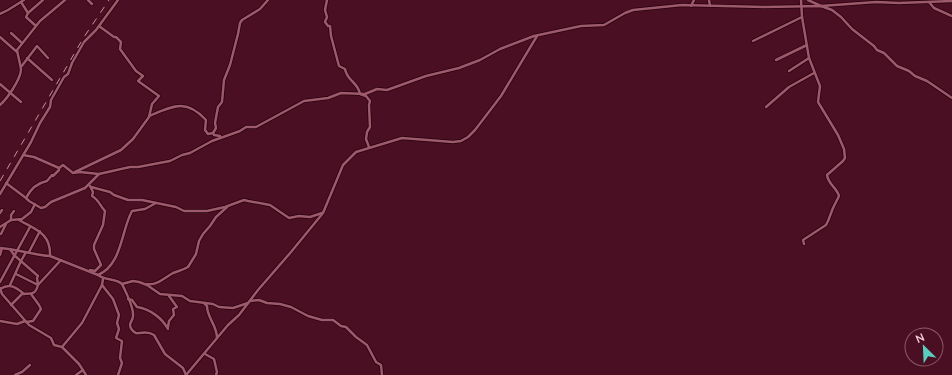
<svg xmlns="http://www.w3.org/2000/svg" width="952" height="375" viewBox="0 0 952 375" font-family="Mulish,sans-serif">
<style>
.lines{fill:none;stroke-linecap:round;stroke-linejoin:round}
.minor-casing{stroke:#28000e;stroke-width:4}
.minor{stroke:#9d5a6c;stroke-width:2.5}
.rail{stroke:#c093a0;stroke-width:1;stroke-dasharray:7 7;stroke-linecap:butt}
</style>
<rect width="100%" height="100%" fill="#4a0f23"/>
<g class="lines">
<defs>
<g id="minor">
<path d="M88,0l4,4"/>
<path d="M327,0l-2,10 2,7 -2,5 3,4h2l1,10 8,30 6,3c2,12 13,13 15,25l6,2 4,5 -1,4 1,22 -3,5 -1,7 3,8"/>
<path d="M709,0l1,6"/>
<path d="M801,0l1,17 7,41 11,28 -2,16 20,33 6,14 1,9 -2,3 -16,14c1,9 10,13 12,21l-6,12 -5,13 -2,4 -23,15 1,4"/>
<path d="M808,0l13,6 55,-4 23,1 53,-2"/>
<path d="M21,2l7,11 -2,4 10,9"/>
<path d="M929,2l5,6 18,8"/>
<path d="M691,6l3,-6"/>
<path d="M28,13l15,-13"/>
<path d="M0,14l8,-4 16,-10"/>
<path d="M11,33l11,10"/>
<path d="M0,37l17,15"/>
<path d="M753,41l49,-24"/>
<path d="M27,58l25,22"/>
<path d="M776,60l31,-15"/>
<path d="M21,67l16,-21 11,12"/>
<path d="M789,71l20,-13"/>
<path d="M0,84l21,18"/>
<path d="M0,105c7,-6 21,-26 21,-36 -1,-6 -3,-13 -4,-19l23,-29 25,-21"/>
<path d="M766,107l23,-20 25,-14"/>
<path d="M149,116c24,-10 37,-18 57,4l-1,10 3,4 5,-1 1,2 6,1"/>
<path d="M213,133l3,-5 -1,-5 3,-16 4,-5 2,-22 6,-15 8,-31 2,-11 2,-3 18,-11 8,-9"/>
<path d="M23,155l11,2 25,11 4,-3 10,8 7,-1 19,2 31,-7h8l32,-6 12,-6 8,-2 22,-12 28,-10 6,-4h10l48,-26 24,-3 13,-5 24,1 12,-5 10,1 39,-14 33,-8 21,-8 20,-11 34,-13 47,-10 23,-1 21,-12 8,-3 49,-5 83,2 56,-1 11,4 9,7 11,12 22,17 3,4 7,3 13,13 12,5 6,5 12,5 25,17"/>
<path d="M59,168v2l-6,6 -1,-1 -5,6c-10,2 -16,7 -21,17l3,3 12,7 4,-1 6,-5 34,-14 14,-14"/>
<path d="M75,172l46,-22 12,-11 16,-22 3,-13 7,-8 -21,-15 5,-5 -7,-5 -16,-22 1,-7 -5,-5h-2l-15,-11"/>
<path d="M6,183l20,15"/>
<path d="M91,187l19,5 4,3 14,5h14l34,7 8,4h23l18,-4 19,-7 4,1 22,4 19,13 10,-2 11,1 12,-4"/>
<path d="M0,194l31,-52 9,-19 10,-16 1,-7 13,-23 4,-3 4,-11 12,-21 12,-12 22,-30"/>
<path d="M0,213l2,-3"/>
<path d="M11,220v-5l3,-4"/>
<path d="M19,220c17,10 32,13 31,36"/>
<path d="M0,227l11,-7 11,-1 9,-7 4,-8"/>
<path d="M1,234l5,-10"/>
<path d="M0,248c17,1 33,7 50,8l48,19c8,6 18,3 24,9l11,-3 6,1 8,3 13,9 22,2 8,5 23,3 6,3 14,1 15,-5"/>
<path d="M10,249l4,6 24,21 -1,2 1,7c-3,11 -7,8 -16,9l-11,11"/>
<path d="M29,252l11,-21"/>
<path d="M0,255l2,-7"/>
<path d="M90,270l5,1 6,-6 -7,-16v-4l9,-20 2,-14c-5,-5 -6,-11 -13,-15l1,-4 -3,-6"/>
<path d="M16,274l22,11 23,-25"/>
<path d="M98,275c24,-10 23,-44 34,-64l13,-2 11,-6"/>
<path d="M0,282l30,-55"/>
<path d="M122,284c4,8 12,24 11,32 0,4 -3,6 -3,9 0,3 3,7 6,8 6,1 10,-3 18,2l11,19 18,14 3,7"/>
<path d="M147,284c9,2 19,-7 26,-11 5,-2 10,-3 15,-6l8,-13 3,-13 4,-7 7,-8 6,-9 11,-10"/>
<path d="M10,285l11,-24 5,-9"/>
<path d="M102,285l11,14 6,16 -2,8 2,6 -3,9 6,3 -2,17 2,5 -4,12"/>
<path d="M0,288l2,6 27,31 22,13 3,7 8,2 17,17 7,11"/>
<path d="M0,289c10,-6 16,-2 24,5"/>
<path d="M128,299l4,1 5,7c13,2 25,11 31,22"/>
<path d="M250,301l9,-1 8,3 13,1 11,3 17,9 14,4h11l8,6 5,1 10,10 11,8 9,17 5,3 1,10"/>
<path d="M204,303l3,3c0,12 10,19 10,32"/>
<path d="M0,321l17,3 8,-3"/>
<path d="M26,322l7,-1 8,-12 -2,-4 -8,-11"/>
<path d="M168,327l1,-6 5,-6 -1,-6 4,-2 -8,-11"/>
<path d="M62,347l20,-24 20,-38 1,-6"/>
<path d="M205,354l9,5 3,13 -1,3"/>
<path d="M15,375l7,-3 8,-7"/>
<path d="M76,375l7,-5"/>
<path d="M186,375l42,-50 11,-10 19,-25 33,-38 32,-39 20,-48 13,-13 46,-14 51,4 8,-1 7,-4 7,-7 26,-34 36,-60"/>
</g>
</defs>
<!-- minor casing -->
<use href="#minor" class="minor-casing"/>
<!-- minor -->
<use href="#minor" class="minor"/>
<!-- rail -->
<path class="rail" d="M0,181l84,-144 25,-37"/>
</g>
<!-- north arrow -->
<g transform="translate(924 347) rotate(336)"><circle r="19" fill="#4a0f23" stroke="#8d5a69"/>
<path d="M0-3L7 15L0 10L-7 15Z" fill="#59cebf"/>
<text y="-6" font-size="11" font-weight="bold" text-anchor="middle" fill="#f1cad3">N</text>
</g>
</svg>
